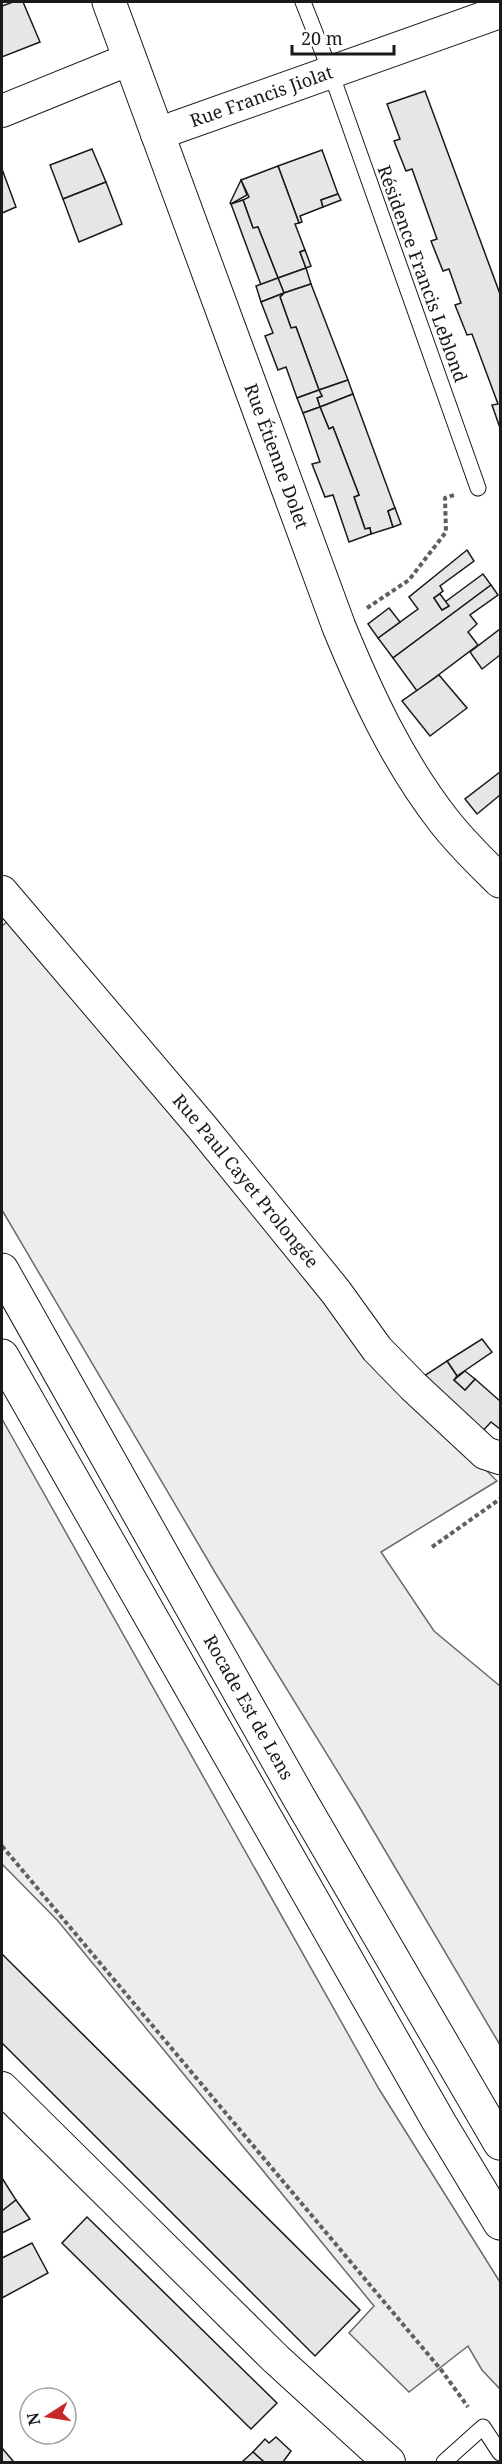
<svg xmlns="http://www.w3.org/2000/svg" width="502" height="2464" viewBox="0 0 502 2464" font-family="'Noto Serif',serif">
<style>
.built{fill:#ededed;stroke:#6a6a6a;stroke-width:1.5}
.building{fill:#e6e6e6;stroke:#1a1a1a;stroke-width:1.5}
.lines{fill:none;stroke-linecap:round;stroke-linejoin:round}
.service-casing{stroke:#1a1a1a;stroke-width:17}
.minor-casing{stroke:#1a1a1a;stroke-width:34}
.tertiary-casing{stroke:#1a1a1a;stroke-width:35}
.motorway-casing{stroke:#1a1a1a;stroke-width:35}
.path{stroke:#5f5f5f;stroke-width:4;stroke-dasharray:4.5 3;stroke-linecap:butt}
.service{stroke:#fff;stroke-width:15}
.minor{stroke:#fff;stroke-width:32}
.tertiary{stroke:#fff;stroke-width:33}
.motorway{stroke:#fff;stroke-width:33}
.labels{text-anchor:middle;stroke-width:4.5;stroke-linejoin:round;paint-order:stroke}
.street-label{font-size:18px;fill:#1a1a1a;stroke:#fff}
</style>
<rect width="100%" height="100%" fill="#fff"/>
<!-- built -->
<g class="built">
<path d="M14,916l364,446 119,119 -116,71 53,79 66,55v359l-143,-242 -141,-229 -214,-364v-284z"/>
<path d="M2,1419l377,670 121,193v107l-18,-19 -14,-24 -59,46 -60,-59 25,-27 -316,-385 -56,-57z"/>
</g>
<!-- building -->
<g class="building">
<path d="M13,2h10l17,40 -38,15v-51z"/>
<path d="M425,91l75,203v134l-8,-23 6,-1 -26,-70 -5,1 -12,-30 6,-2 -12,-34 -6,2 -12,-30 6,-2 -25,-70 -6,2 -12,-30 6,-2 -13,-35z"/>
<path d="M92,149l14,33 -43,17 -13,-34z"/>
<path d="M322,150l16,44 -17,6 2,7 -23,9 2,6 -3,1 -21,-57z"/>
<path d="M278,166l21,57 -4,1 10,26 -5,2 6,16 -28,10 -20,-51 -5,1 -10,-28 6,-3 -8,-17z"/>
<path d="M2,169l14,38 -14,6z"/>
<path d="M241,180l6,15 -16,9 -1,-1z"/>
<path d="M106,182l16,42 -43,18 -16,-43z"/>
<path d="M338,194l3,6 -18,7 -2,-7z"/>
<path d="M243,200l10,28 5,-1 20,51 -17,7 -30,-81z"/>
<path d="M305,250l6,16 -5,2 -6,-16z"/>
<path d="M306,268l5,16 -27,9 -6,-15z"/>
<path d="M278,278l6,15 -23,9 -5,-16z"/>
<path d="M311,284l37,96 -29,10 -23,-63 -5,1 -11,-31 4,-4z"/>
<path d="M284,293l-4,4 11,31 5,-1 23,63 -22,8 -11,-31 -8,3 -13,-34 8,-3 -12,-31z"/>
<path d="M348,380l5,14 -33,13 -3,-9 5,-2 -3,-6z"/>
<path d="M319,390l3,6 -5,2 3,9 -17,6 -6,-15z"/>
<path d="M353,394l42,114 -7,3 5,16 -22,7 -1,-6 -5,1 -11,-32 5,-2 -26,-68 -4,2 -9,-22z"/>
<path d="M320,407l9,22 4,-2 26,68 -5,2 11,32 5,-1 1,6 -22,8 -16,-47 -8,2 -13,-33 8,-2 -17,-49z"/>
<path d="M395,508l6,16 -8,3 -5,-16z"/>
<path d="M467,550l7,11 -34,25 3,5 -9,7 8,12 7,-4 -4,-4 38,-28 8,11 -98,73 -15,-20 40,-29 -9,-12z"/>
<path d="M491,585l7,10 -28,20 7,9 -9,8 10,13 -61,46 -24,-33z"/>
<path d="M440,594l9,12 -7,4 -8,-12z"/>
<path d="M389,608l11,14 -22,16 -10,-14z"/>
<path d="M500,629v26l-18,14 -12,-17z"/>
<path d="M439,675l28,33 -37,28 -28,-35z"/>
<path d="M500,772v23l-23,19 -12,-15z"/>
<path d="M482,1339l10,13 -35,24 -10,-15z"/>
<path d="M447,1361l10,15 -3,4 11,10 10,-11 25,22v28l-9,-7 -11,12 -59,-56z"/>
<path d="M465,1371l10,8 -10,11 -11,-10z"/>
<path d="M2,1954l358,356 -45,46 -313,-313z"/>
<path d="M2,2178l14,22 -14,11z"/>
<path d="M16,2200l14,19 -28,14v-22z"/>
<path d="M87,2217l190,186 -26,26 -189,-186z"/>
<path d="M32,2243l16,30 -46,25v-40z"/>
<path d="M276,2437l15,14 -8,11h-19l-11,-10 12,-13 4,4z"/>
<path d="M2,2448l11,13 -2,1h-9z"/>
<path d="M253,2452l11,10h-22z"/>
</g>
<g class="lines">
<defs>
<g id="service">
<path d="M303,2l28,71 147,415"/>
<path d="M444,2462l39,-35 17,26"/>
</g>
<g id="minor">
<path d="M2,111l128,-52"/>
<path id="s1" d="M157,134l343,-122"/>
<path id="s2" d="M2,892l199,234 135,166 41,57 36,37 72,67 15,5"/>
<path d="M2,2088l274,271 113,103"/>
</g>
<g id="tertiary">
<path id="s3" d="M109,2l230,625c28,68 59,135 105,194 17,22 37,41 56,60"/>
</g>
<g id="motorway">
<path id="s4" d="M2,1270l296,526 202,347"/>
<path d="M2,1356l437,766 61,101"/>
</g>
</defs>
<!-- service casing -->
<use href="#service" class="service-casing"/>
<!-- minor casing -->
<use href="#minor" class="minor-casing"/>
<!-- tertiary casing -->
<use href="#tertiary" class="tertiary-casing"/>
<!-- motorway casing -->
<use href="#motorway" class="motorway-casing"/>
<!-- path -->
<g class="path">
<path d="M367,608l42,-28 37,-48 -1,-34 9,-3"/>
<path d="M432,1547l68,-48"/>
<path d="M2,1846l440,525 26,36"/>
</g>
<!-- service -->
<use href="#service" class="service"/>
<!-- minor -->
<use href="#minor" class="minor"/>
<!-- tertiary -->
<use href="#tertiary" class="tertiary"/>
<!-- motorway -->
<use href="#motorway" class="motorway"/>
</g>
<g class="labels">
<!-- street labels -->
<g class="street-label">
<text dy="6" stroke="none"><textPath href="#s1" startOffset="111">Rue Francis Jiolat</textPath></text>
<text transform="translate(422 274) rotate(70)" y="6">Résidence Francis Leblond</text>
<text dy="6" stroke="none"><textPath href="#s3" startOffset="484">Rue Étienne Dolet</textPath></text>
<text dy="6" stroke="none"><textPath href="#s2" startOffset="378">Rue Paul Cayet Prolongée</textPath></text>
<text dy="6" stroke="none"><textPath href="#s4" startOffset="502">Rocade Est de Lens</textPath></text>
</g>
</g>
<!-- border -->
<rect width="502" height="2464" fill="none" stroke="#1a1a1a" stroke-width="6"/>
<!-- north arrow -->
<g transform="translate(48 2416) rotate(258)"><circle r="28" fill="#ffffff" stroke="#a3a3a3" stroke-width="1.5"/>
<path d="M0-4.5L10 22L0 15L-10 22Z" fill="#c62828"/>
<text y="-9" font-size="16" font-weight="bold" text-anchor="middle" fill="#1a1a1a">N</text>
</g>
<!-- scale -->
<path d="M292 45v9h102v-9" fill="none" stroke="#1a1a1a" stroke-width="3"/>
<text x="301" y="45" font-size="18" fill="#1a1a1a" stroke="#ffffff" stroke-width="4.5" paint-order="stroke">20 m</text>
</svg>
